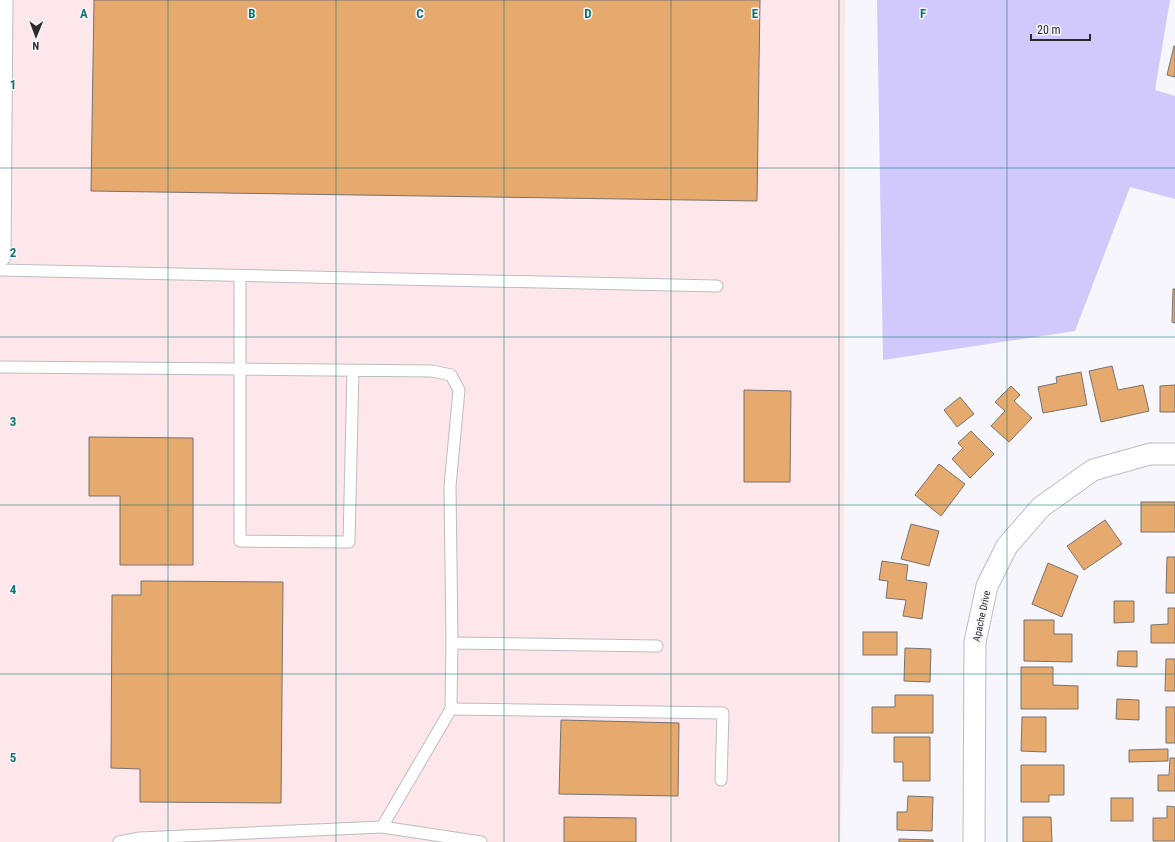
<svg xmlns="http://www.w3.org/2000/svg" width="1175" height="842" viewBox="0 0 1175 842" font-family="'Roboto Condensed',sans-serif">
<style>
.commercial{fill:#fde7ea}
.green{fill:#d1c9fb}
.building{fill:#e6a96e;stroke:#77736f}
.lines{fill:none;stroke-linecap:round;stroke-linejoin:round}
.service-casing{stroke:#bdbcc2;stroke-width:13}
.minor-casing{stroke:#bdbcc2;stroke-width:23}
.service{stroke:#fff;stroke-width:11}
.minor{stroke:#fff;stroke-width:21}
.grid{fill:none;stroke:#0f766e;stroke-width:1;stroke-opacity:0.55}
.labels{text-anchor:middle;stroke-width:3;stroke-linejoin:round;paint-order:stroke}
.street-label{font-size:10px;fill:#2b2b2d;stroke:#f7f6fc}
.grid-label{font-size:13px;text-anchor:middle;font-weight:bold;fill:#0f766e;stroke:#f7f6fc;stroke-width:3;stroke-linejoin:round;paint-order:stroke}
</style>
<rect width="100%" height="100%" fill="#f7f6fc"/>
<!-- commercial -->
<path class="commercial" d="M0,0h845l-1,741 -4,101h-840z"/>
<!-- green -->
<path class="green" d="M877,0h293l-15,90 20,6v103l-45,-12 -55,144 -192,29z"/>
<!-- building -->
<g class="building">
<path d="M94,0h666l-3,201 -666,-10z"/>
<path d="M1174,46h1v31l-8,-2z"/>
<path d="M1173,289h2v34l-3,-1z"/>
<path d="M1112,366l6,24 25,-5 6,26 -48,11 -12,-51z"/>
<path d="M1081,372l6,33 -44,8 -5,-26 19,-4 -1,-6z"/>
<path d="M1175,385v27h-15v-26z"/>
<path d="M1011,386l9,9 -6,6 18,17 -23,24 -18,-16 14,-15 -10,-9z"/>
<path d="M744,390l47,1 -1,91h-46z"/>
<path d="M960,397l14,17 -17,13 -13,-17z"/>
<path d="M971,431l23,23 -24,24 -18,-19 11,-11 -5,-5z"/>
<path d="M89,437l104,1v127h-73v-69h-31z"/>
<path d="M939,464l26,20 -24,32 -26,-21z"/>
<rect x="1141" y="502" width="34" height="30"/>
<path d="M1105,520l17,24 -38,26 -17,-24z"/>
<path d="M911,524l28,7 -10,35 -28,-7z"/>
<path d="M1167,557h8v36h-9z"/>
<path d="M882,561l26,4 -2,15 21,3 -5,36 -19,-3 3,-16 -20,-2 2,-17 -9,-1z"/>
<path d="M1048,563l30,13 -16,41 -30,-13z"/>
<path d="M141,581l142,1 -2,221 -141,-1v-33l-29,-1 1,-173h29z"/>
<path d="M1114,601h20v21l-20,1z"/>
<path d="M1168,608h7v35h-24v-18l17,-1z"/>
<path d="M1024,620h30v14h18v28l-48,-1z"/>
<rect x="863" y="632" width="34" height="23"/>
<path d="M905,648l26,1 -1,33 -26,-1z"/>
<path d="M1118,651h19v16l-20,-1z"/>
<path d="M1166,659h9v32h-10z"/>
<path d="M1021,667h32v18l25,1v23h-57z"/>
<path d="M895,695h38v38h-61v-26h23z"/>
<path d="M1117,699l22,1v20l-23,-1z"/>
<rect x="1166" y="707" width="9" height="36"/>
<path d="M1022,717h24v35l-25,-1z"/>
<path d="M561,720l118,3 -1,73 -119,-2z"/>
<path d="M894,737h36v44h-27v-19h-9z"/>
<path d="M1168,749v12l-39,1v-12z"/>
<path d="M1170,758h5v33h-17v-16h11z"/>
<path d="M1021,765h43v30h-15v7h-28z"/>
<path d="M908,796l25,1 -1,34 -35,-1v-18h10z"/>
<rect x="1111" y="798" width="22" height="23"/>
<path d="M1167,806l8,1v34h-22v-23h14z"/>
<path d="M564,817l72,1v24h-72z"/>
<path d="M1023,817h28l1,25h-29z"/>
<path d="M899,839l34,1v2h-34z"/>
</g>
<g class="lines">
<defs>
<g id="service">
<path d="M0,270l717,16"/>
<path d="M0,367l240,2v-93"/>
<path d="M353,370l-4,172 -109,-1v-172l192,2 19,4 8,15 -9,96 2,157"/>
<path d="M451,709l272,4 -2,67"/>
<path d="M119,842l21,-4 242,-11"/>
<path d="M481,842l-99,-15 69,-118 1,-66 205,3"/>
</g>
<g id="minor">
<path d="M0,256l2,-256"/>
<path d="M974,842l1,-200 12,-56 20,-40 34,-39 52,-37 57,-16h25"/>
</g>
</defs>
<!-- service casing -->
<use href="#service" class="service-casing"/>
<!-- minor casing -->
<use href="#minor" class="minor-casing"/>
<!-- service -->
<use href="#service" class="service"/>
<!-- minor -->
<use href="#minor" class="minor"/>
</g>
<!-- grid -->
<path class="grid" d="M168,0v842M336,0v842M504,0v842M671,0v842M839,0v842M1007,0v842M0,168h1175M0,337h1175M0,505h1175M0,674h1175"/>
<g class="labels">
<!-- street labels -->
<g class="street-label">
<text transform="translate(981 616) rotate(-78)" y="4">Apache Drive</text>
</g>
</g>
<g class="grid-label">
<text x="84" y="18">A</text>
<text x="252" y="18">B</text>
<text x="420" y="18">C</text>
<text x="588" y="18">D</text>
<text x="755" y="18">E</text>
<text x="923" y="18">F</text>
<text x="13" y="89">1</text>
<text x="13" y="257">2</text>
<text x="13" y="426">3</text>
<text x="13" y="594">4</text>
<text x="13" y="762">5</text>
</g>
<!-- north arrow -->
<g transform="translate(36 36) rotate(181)" stroke="#f7f6fc" stroke-width="3" paint-order="stroke">
<path d="M0-3L7 15L0 10L-7 15Z" fill="#2b2b2d"/>
<text y="-6" font-size="11" font-weight="bold" text-anchor="middle" fill="#2b2b2d">N</text>
</g>
<!-- scale -->
<path d="M1031 34v6h59v-6" fill="none" stroke="#2b2b2d" stroke-width="2"/>
<text x="1037" y="34" font-size="12" fill="#2b2b2d" stroke="#f7f6fc" stroke-width="3" paint-order="stroke">20 m</text>
</svg>
